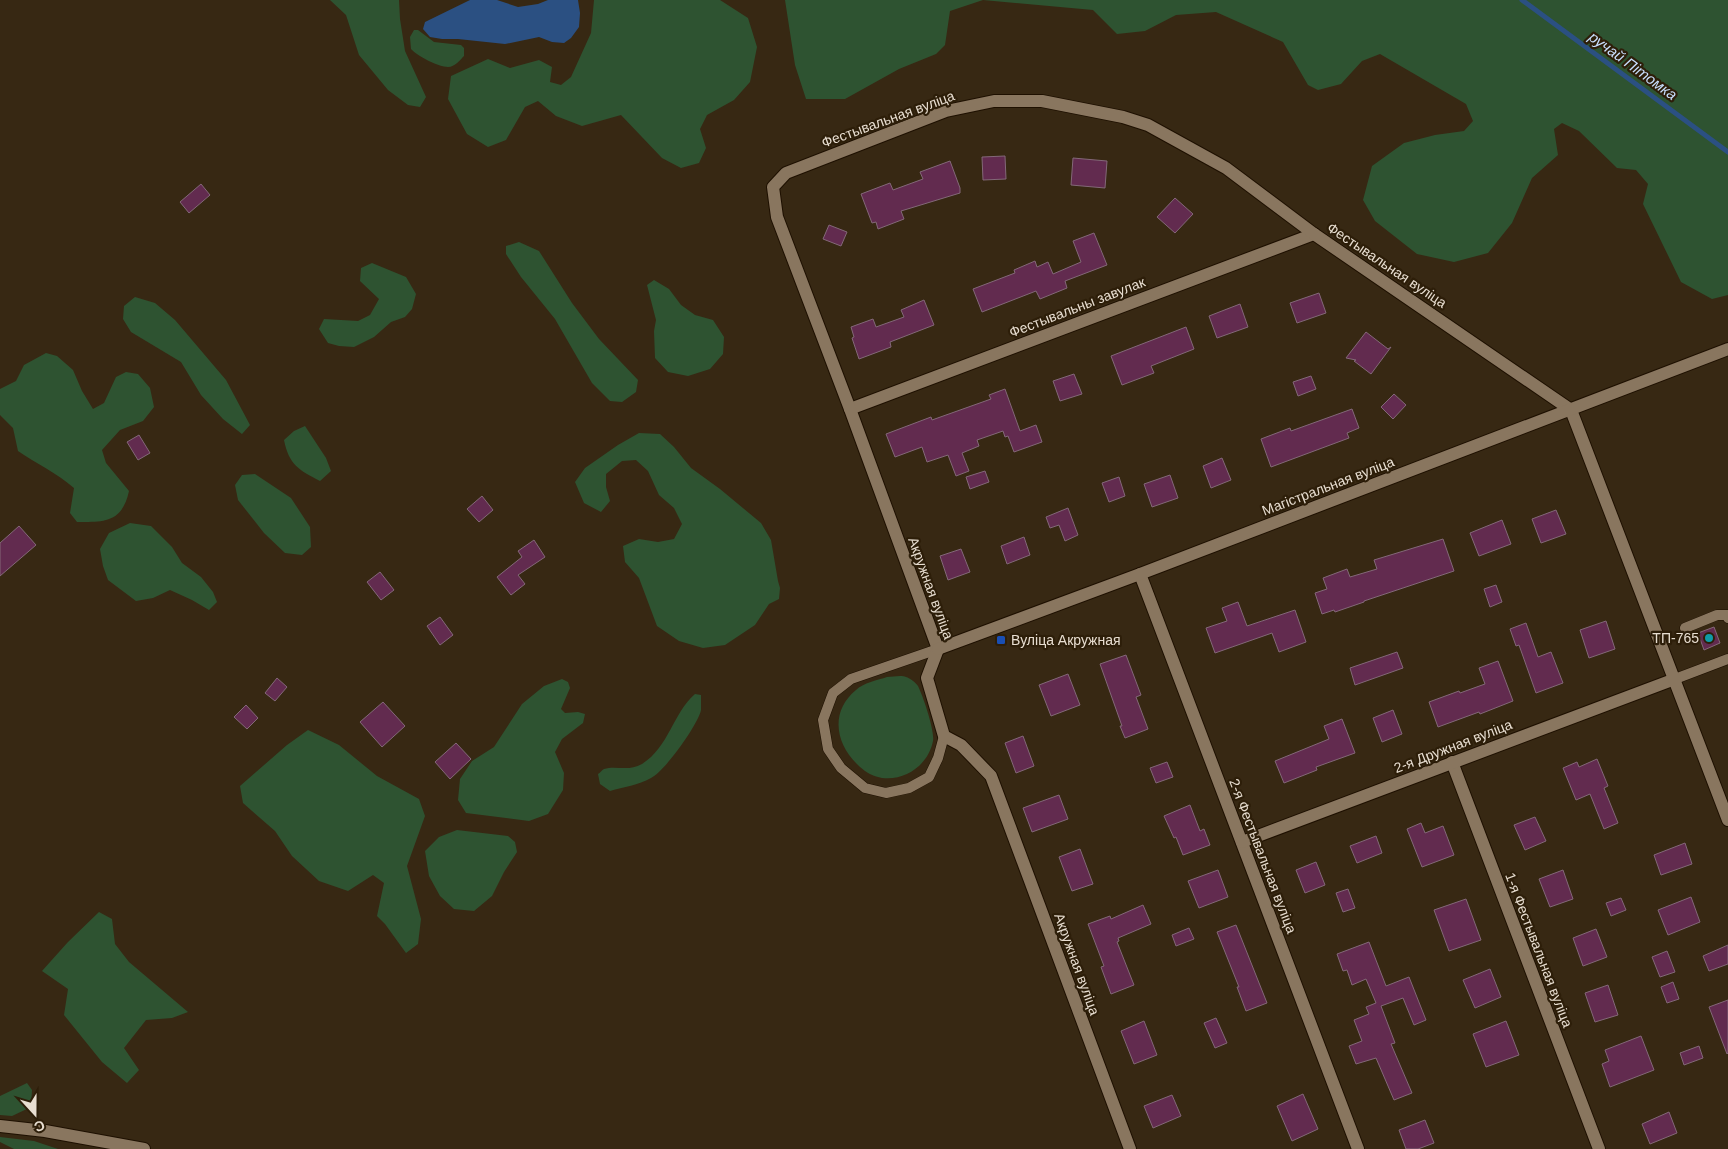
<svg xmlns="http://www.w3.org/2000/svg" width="1728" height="1149" viewBox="0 0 1728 1149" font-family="Arial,sans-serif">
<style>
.green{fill:#2e5331}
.water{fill:#2b5082}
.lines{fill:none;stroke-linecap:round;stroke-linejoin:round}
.stream{stroke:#2b5082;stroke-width:5}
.building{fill:#622b4f;stroke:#836878}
.service-casing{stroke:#1e1000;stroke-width:11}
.minor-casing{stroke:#1e1000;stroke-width:14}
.tertiary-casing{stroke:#1e1000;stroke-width:14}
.service{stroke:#89765f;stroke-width:10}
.minor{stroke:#89765f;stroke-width:12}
.tertiary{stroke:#89765f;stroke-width:12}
.culture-dot{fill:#0f9aa8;stroke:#2d1e09;stroke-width:2}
.transit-dot{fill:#1a4fb4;stroke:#2d1e09;stroke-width:2}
.labels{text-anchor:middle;stroke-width:4.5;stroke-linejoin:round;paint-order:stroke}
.street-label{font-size:14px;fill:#e8ded1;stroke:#2d1e09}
.poi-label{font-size:14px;fill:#e8ded1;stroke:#2d1e09;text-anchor:end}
.water-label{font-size:15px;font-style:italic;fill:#c8defd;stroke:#2d1e09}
</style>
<rect width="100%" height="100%" fill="#372813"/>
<!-- green -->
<g class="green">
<path d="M330,0h69l1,19 5,32 21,46 -6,10 -12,-2 -20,-15 -29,-35 -13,-40z"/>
<path d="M594,0h126l28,18 9,29 -7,35 -16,18 -27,15 -7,14 6,19 -7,15 -18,5 -19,-10 -41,-43 -39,11 -26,-10 -18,-15 -13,6 -19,33 -18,7 -21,-13 -19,-35 3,-23 37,-17 22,9 29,-8 13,7 -2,15 11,3 10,-8 20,-44z"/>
<path d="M785,0h943v295l-16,4 -31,-17 -38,-78 5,-20 -12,-14 -19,-2 -38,-37 -17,-8 -8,6 4,26 -26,23 -20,45 -24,30 -34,9 -37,-8 -42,-33 -12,-21 9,-34 32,-23 31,-8 29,-4 9,-10 -7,-17 -86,-50 -18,7 -21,23 -23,6 -10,-5 -25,-43 -67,-30 -40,3 -31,16 -28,3 -24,-24 -110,-10 -33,11 -5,34 -9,9 -37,15 -54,30h-39l-11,-34z"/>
<path d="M414,30h4l16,12 27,3 3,3v8c-4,4 -9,11 -16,11 -9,0 -31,-11 -37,-18l-1,-12z"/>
<path d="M519,242l20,9 33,52 27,36 39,41 -2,12 -14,10 -12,-1 -18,-18 -37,-64 -34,-42 -15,-23v-8z"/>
<path d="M372,263l34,14 10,17 -4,15 -7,8 -14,5 -17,15 -20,10 -15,-1 -11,-3 -9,-14 5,-10 34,2 12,-6 9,-16 -19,-18 1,-13z"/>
<path d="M654,280l15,9 12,16 14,10 18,5 11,17 -1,17 -13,15 -22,7 -20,-4 -13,-14 -1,-27 2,-11 -9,-35z"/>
<path d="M135,297l20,6 20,17 51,60 24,45 -8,9 -19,-15 -22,-24 -20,-33 -50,-30 -8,-13 1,-13z"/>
<path d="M46,353l11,3 16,14 9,21 11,18 11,-6 12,-26 10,-5 12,2 12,14 4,19 -11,14 -23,9 -18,20 4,13 23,28c-7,32 -25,31 -52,31l-7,-9 4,-25c-17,-15 -37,-24 -56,-37l-5,-23 -13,-13v-26l16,-8 8,-16z"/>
<path d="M305,426l21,32 5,13 -11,10c-21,-11 -31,-16 -36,-41l10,-9z"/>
<path d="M639,433l21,1 14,13 17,21 29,21 41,34 10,17 7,41 2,7 -1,11 -10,5 -14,21 -30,20 -22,3 -24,-7 -22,-15 -18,-48 -14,-16 -2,-16 16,-7 19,3 16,-3 8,-15 -8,-16 -15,-13 -11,-24 -12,-11 -14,1 -16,13v13l4,14 -9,11 -17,-9 -9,-21 10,-14 33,-23z"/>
<path d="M255,474l36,24 19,29 1,20 -9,8 -17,-2 -21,-20 -26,-33 -3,-15 7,-10z"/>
<path d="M130,523l21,3 21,21 10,16 19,14 12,15 4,10 -8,8 -17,-10 -22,-10 -17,8 -17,3 -28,-21 -5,-14 -3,-17 9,-16z"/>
<path d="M887,677c6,0 14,-2 19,0 4,1 10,6 12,9 5,10 17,45 15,55 -6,31 -43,48 -68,30 -28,-21 -38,-57 -9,-81 7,-7 22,-10 31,-13z"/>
<path d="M562,679l6,3 2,6 -9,21 4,4 13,-1 7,2 -2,9 -21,16 -7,13 9,21 -1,17 -15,24 -19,7 -63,-8 -8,-13 2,-21 12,-18 22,-14 28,-43 22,-18z"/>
<path d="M695,694l6,1c0,5 0,10 0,15 -3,15 -37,62 -50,68 -13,7 -27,9 -41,13l-10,-7 -2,-10c2,-1 4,-4 6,-5 12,-4 24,3 38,-5 27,-17 31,-51 53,-70z"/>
<path d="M308,730l31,15 38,31 42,23 6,17 -18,50 14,53 -3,25 -12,9 -21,-29 -8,-8 7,-33 -11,-8 -25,16 -29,-10 -27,-25 -17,-25 -32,-28 -3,-17 47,-41z"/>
<path d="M457,830l51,6 7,6 2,10 -13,20 -12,24 -18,15 -20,-2 -14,-13 -11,-20 -4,-25 14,-14z"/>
<path d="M99,912l13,7 3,25 14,18 59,50 -16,6 -26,2 -22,28 15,22 -12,13 -25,-21 -38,-47 4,-26 -26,-18 26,-29z"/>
<path d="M27,1083l5,7 -1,17 -19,9 -12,-1v-19z"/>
<path d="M0,1137l34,4 24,8h-44l-14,-7z"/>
</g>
<!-- water -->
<path class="water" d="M470,0h27l21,7 20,-3 10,-4h30l2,13 -1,14 -8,11 -7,5 -12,-1 -13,-5 -34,7 -47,-5h-16l-12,-2 -7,-8 2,-7z"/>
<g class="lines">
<!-- stream -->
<path class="stream" d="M1522,0l206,152"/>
</g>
<!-- building -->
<g class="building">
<path d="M1005,156l1,23 -23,1 -1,-23z"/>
<path d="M1073,158l34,3 -2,27 -34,-3z"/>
<path d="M950,161l10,27v5l-59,18 3,8 -26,10 -2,-7 -4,1 -11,-29 29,-11 3,7 30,-11 -3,-7z"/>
<path d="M201,184l9,11 -21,18 -9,-11z"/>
<path d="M1175,198l18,16 -18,19 -18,-16z"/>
<path d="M829,225l18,7 -6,14 -18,-7z"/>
<path d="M1094,233l13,32 -42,16 2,7 -27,11 -4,-8 -54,21 -9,-23 42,-16 -1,-3 21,-9 2,6 11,-5 5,12 28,-12 -8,-21z"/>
<path d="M1319,293l7,20 -29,10 -7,-20z"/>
<path d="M924,300l10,25 -44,17 1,5 -32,12 -7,-21 2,-1 -3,-10 22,-8 3,8 28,-10 -3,-7z"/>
<path d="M1240,304l8,23 -31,11 -8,-22z"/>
<path d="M1186,327l8,22 -43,17 3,7 -32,12 -11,-29z"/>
<path d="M1366,332l22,17 3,-2 -20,27 -17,-13 2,-1 -10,-2z"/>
<path d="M1074,374l8,20 -22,7 -7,-20z"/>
<path d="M1311,376l5,13 -18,7 -5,-14z"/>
<path d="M1005,389l15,42 16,-6 6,17 -28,10 -6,-16 -3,1 -2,-6 -26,9 2,6 -17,7 7,18 -13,5 -8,-21 -21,7 -5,-15 -27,10 -9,-23 45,-17 1,3 59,-21 -2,-4z"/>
<path d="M1394,394l12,11 -13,14 -12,-12z"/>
<path d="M1352,409l7,19 -12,5 2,5 -78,29 -10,-28 29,-11 1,3z"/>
<path d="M139,435l11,18 -12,7 -11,-18z"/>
<path d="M1222,458l9,22 -20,8 -8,-22z"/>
<path d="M985,471l4,11 -19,7 -4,-12z"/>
<path d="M1170,475l8,23 -26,9 -8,-23z"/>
<path d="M1119,477l6,19 -16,6 -7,-19z"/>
<path d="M482,496l11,14 -14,12 -12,-13z"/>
<path d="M1068,508l10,27 -13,6 -6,-16 -9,3 -4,-11z"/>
<path d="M1556,510l10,24 -25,9 -9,-24z"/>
<path d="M1502,520l9,24 -32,12 -9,-23z"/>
<path d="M19,526l17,19 -36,31v-33z"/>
<path d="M1024,537l6,18 -23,9 -6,-18z"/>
<path d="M1443,539l11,32 -90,30v1l-29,10 -1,-2 -12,4 -7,-21 12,-4 -4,-11 24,-9 3,8 27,-8 -3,-9z"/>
<path d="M534,540l11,17 -27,18 7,9 -14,11 -14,-18 25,-20 -4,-6z"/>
<path d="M961,549l9,23 -22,8 -8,-24z"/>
<path d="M380,572l14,18 -13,10 -14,-18z"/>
<path d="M1496,585l6,17 -12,5 -6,-18z"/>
<path d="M1238,602l9,24 48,-16 11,32 -27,10 -7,-19 -57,20 -9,-25 21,-7 -5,-13z"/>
<path d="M440,617l13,18 -13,10 -13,-19z"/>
<path d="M1606,621l9,28 -26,9 -9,-28z"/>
<path d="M1526,623l12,34 13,-5 12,31 -27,10 -17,-48 -3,1 -6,-17z"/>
<path d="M1714,627l6,16 -16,7 -6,-17z"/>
<path d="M1397,652l6,16 -48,17 -5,-17z"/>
<path d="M1126,655l15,40 -5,2 12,32 -23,9 -5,-12h2l-22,-62z"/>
<path d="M1498,661l15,40 -33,13 -1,-2 -41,15 -9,-25 30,-11 1,2 25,-9 -6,-16z"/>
<path d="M1068,674l12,31 -29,11 -12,-31z"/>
<path d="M277,678l10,9 -12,14 -10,-8z"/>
<path d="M383,702l22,24 -23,21 -22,-25z"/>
<path d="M246,705l12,13 -11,11 -13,-12z"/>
<path d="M1393,710l9,24 -20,8 -9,-24z"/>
<path d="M1342,719l13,34 -39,14 1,3 -33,13 -9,-22 54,-22 -5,-13z"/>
<path d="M1023,736l11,30 -18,7 -11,-30z"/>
<path d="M456,743l15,16 -21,20 -15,-17z"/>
<path d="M1597,759l11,27 -4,2 14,35 -14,6 -14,-35 -14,6 -13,-32 14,-6 2,5z"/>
<path d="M1167,762l6,15 -17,6 -6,-15z"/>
<path d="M1059,795l9,24 -36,13 -9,-24z"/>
<path d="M1190,805l10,26 4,-2 6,16 -27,10 -7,-18 -2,1 -10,-22z"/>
<path d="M1535,817l11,24 -21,9 -11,-25z"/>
<path d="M1421,823l4,10 18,-7 11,29 -32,12 -15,-38z"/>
<path d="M1376,836l6,17 -25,10 -7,-17z"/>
<path d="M1685,843l7,21 -31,11 -7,-20z"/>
<path d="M1080,849l13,35 -21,7 -13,-34z"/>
<path d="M1316,862l9,23 -20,8 -9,-23z"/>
<path d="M1218,870l10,27 -29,11 -11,-27z"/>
<path d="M1563,870l10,29 -23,8 -11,-28z"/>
<path d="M1348,889l7,19 -12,4 -7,-19z"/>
<path d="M1691,897l9,25 -32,13 -10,-25z"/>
<path d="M1621,898l5,12 -15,6 -5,-13z"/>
<path d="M1466,899l15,41 -32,11 -15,-41z"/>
<path d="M1143,905l8,19 -33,14 1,3 -2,1 17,43 -23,9 -10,-27 3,-1 -16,-42 22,-8 1,3z"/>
<path d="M1236,925l31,78 -21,8 -9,-24h2l-22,-55z"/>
<path d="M1189,928l5,11 -18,7 -4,-11z"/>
<path d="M1596,929l11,28 -24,9 -10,-28z"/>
<path d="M1369,942l17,44 23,-9 17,43 -12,5 -11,-27 -22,8 14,37 -4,1 21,49 -18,7 -18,-42 -20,6 -7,-18 13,-5 -8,-21 15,-6 -3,-7 10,-4 -10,-24 -14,6 -5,-15 -4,1 -6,-17z"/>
<path d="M1728,945v19l-19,7 -6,-15z"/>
<path d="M1667,951l8,21 -15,5 -8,-20z"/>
<path d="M1490,969l11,28 -26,11 -12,-28z"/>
<path d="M1673,982l6,17 -12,4 -6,-16z"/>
<path d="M1608,985l10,30 -23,7 -10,-29z"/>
<path d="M1728,1000v53l-1,1 -18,-47z"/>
<path d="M1216,1018l11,25 -12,5 -11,-25z"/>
<path d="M1144,1021l13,34 -23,9 -13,-33z"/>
<path d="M1506,1021l13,34 -33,12 -13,-33z"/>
<path d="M1641,1036l13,34 -44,17 -8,-23 7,-3 -4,-11z"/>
<path d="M1699,1046l4,12 -19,7 -4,-12z"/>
<path d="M1303,1094l15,35 -26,12 -15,-35z"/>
<path d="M1172,1095l9,21 -28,12 -9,-22z"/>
<path d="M1669,1112l8,21 -27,11 -8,-20z"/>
<path d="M1425,1120l9,23 -16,6h-12l-7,-19z"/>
</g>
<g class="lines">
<defs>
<g id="service">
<path d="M1685,628l32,-13h10l1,3"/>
<path d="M938,649l-87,30 -18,14 -10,27 5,29 13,19 24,20 21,5 23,-5 20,-11 9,-19 6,-22"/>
<path d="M1675,679l53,-20"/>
</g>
<g id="minor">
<path d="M850,409l464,-175"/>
<path d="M1140,574l218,575"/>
<path d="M1452,762l147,387"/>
<path d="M1242,842l433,-163"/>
<path d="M0,1126l45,5 99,18"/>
<path d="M1130,1149l-139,-373 -30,-31 -17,-9 -17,-58 11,-29 -88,-240 -73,-192 -4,-30 13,-14 160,-62 48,-10h48l81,16 25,8 78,43 88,66 257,176 157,410"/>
</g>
<path id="tertiary" d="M938,649l202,-75 588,-225"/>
</defs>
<!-- service casing -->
<use href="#service" class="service-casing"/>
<!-- minor casing -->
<use href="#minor" class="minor-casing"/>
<!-- tertiary casing -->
<use href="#tertiary" class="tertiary-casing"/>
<!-- service -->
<use href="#service" class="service"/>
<!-- minor -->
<use href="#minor" class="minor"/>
<!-- tertiary -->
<use href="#tertiary" class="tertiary"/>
</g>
<!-- markers -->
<circle class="culture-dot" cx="1709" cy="638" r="5"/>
<rect class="transit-dot" x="996" y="635" width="10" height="10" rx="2.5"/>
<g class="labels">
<!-- street labels -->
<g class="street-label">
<text transform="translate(888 119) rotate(-20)" y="5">Фестывальная вуліца</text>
<text transform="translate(1387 265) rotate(34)" y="5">Фестывальная вуліца</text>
<text transform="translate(1077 307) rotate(-21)" y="5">Фестывальны завулак</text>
<text transform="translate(1328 486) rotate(-21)" y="5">Магістральная вуліца</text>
<text transform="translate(931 588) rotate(70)" y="5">Акружная вуліца</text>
<text transform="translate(1453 746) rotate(-21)" y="5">2-я Дружная вуліца</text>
<text transform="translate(1263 856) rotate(69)" y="5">2-я Фестывальная вуліца</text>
<text transform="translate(1539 950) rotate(69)" y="5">1-я Фестывальная вуліца</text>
<text transform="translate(1077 964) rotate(70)" y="5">Акружная вуліца</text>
</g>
<!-- poi labels -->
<g class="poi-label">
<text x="1699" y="643">ТП-765</text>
<text x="1011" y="645" text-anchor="start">Вуліца Акружная</text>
</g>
<!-- water labels -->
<g class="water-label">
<text transform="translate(1633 66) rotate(36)" y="5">ручай Пітомка</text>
</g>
</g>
<!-- north arrow -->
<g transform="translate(35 1114) rotate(159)" stroke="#2d1e09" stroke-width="4" paint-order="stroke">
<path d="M0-4L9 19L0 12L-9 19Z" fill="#e8ded1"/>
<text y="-8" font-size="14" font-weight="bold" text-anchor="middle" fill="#e8ded1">С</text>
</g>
</svg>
